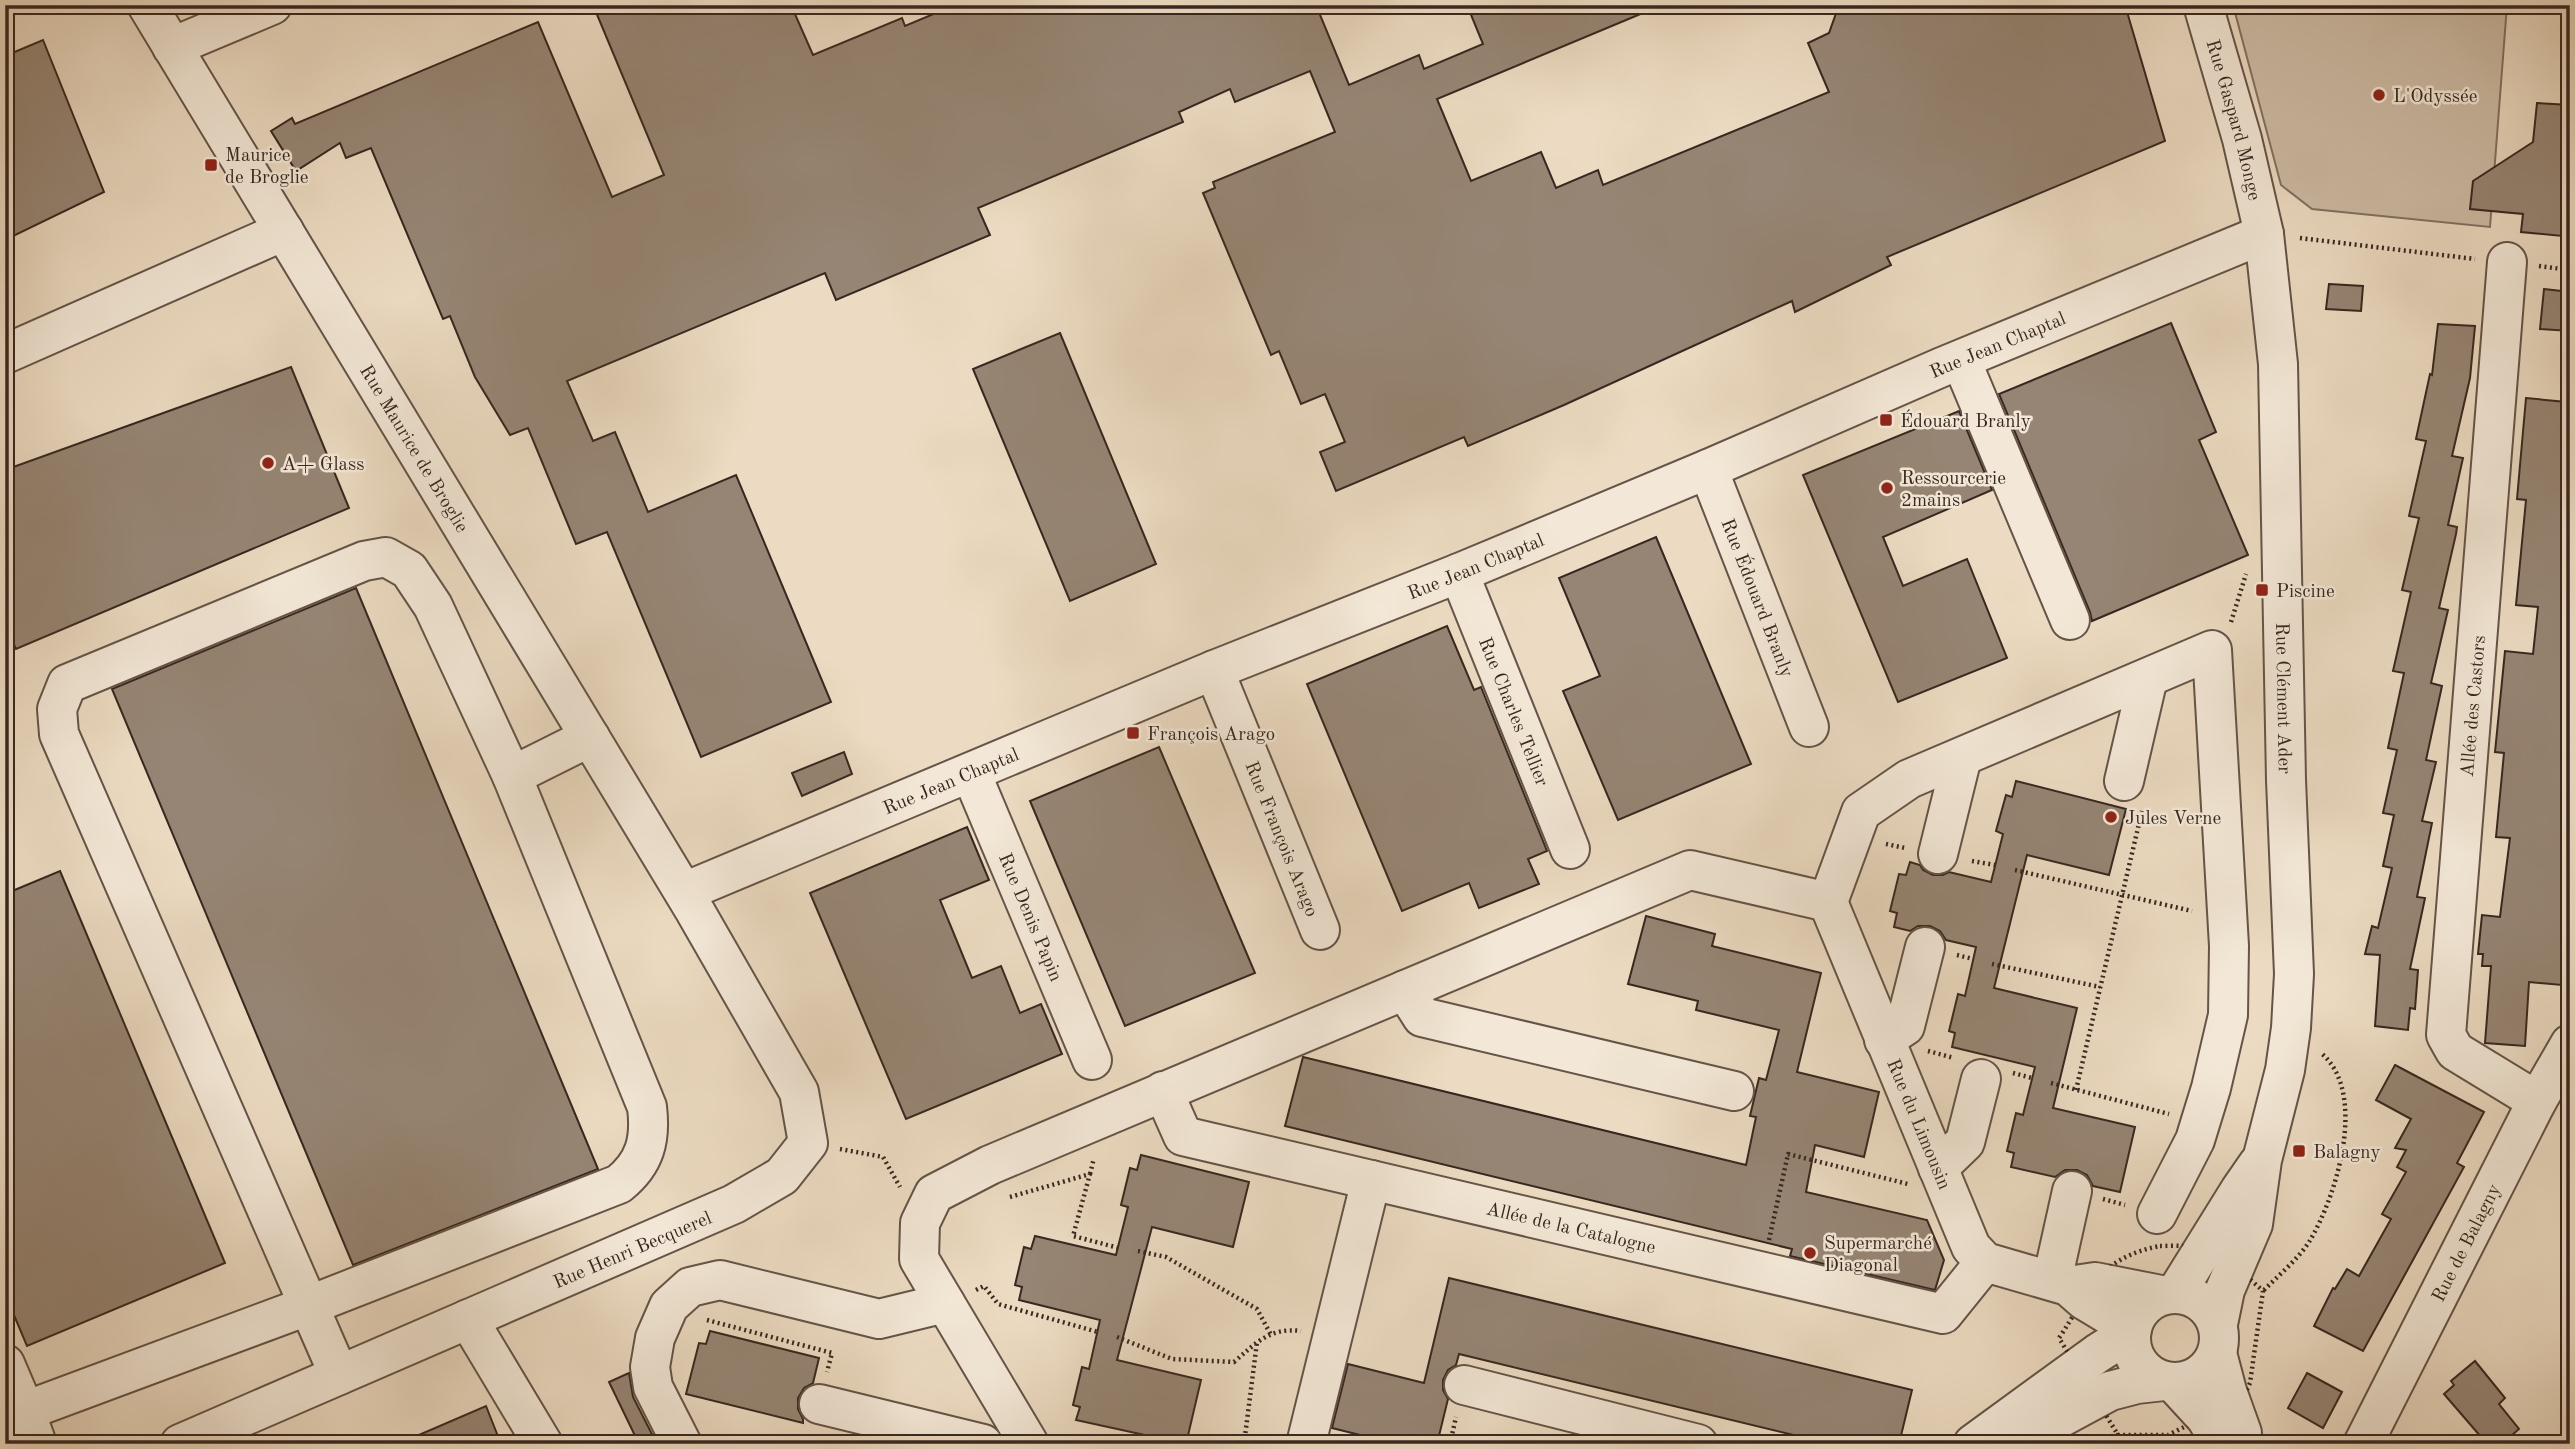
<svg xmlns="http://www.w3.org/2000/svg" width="2575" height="1449" viewBox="0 0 2575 1449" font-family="'Old Standard TT',serif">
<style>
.green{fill:#cdbca6;stroke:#827263;stroke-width:2}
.building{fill:#968574;stroke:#382720;stroke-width:2}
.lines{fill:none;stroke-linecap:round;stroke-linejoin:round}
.minor-casing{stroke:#655448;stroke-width:42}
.path{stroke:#382720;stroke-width:4.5;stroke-dasharray:2 3.5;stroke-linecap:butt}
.minor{stroke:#f3e8d7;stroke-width:38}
.poi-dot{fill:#8f2418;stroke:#f3e8d7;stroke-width:2.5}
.labels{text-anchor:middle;stroke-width:5;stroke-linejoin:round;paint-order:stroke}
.poi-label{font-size:19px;fill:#382720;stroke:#f3e8d7;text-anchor:start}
.street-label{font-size:19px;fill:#382720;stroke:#f3e8d7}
</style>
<rect width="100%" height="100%" fill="#ecdbc2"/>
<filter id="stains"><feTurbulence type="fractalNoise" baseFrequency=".00286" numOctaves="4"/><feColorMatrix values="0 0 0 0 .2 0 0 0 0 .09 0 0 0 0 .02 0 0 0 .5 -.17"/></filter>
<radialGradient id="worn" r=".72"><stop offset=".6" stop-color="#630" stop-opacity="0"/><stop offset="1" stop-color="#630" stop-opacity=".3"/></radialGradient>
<!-- green -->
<path class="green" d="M2233,5h274l-17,222 -178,-18 -31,-24z"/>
<!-- building -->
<g class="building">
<path d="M593,5h198l22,50 89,-37 3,8 50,-21h361l33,80 70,-30 5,14 59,-25 -16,-39h195l-225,94 34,82 70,-29 15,36 42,-18 5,15 226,-93 -21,-49 21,-10 10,-28h286l40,136 -278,116 4,8 -96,47 -3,-11 -228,104 -96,41 -4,-9 -128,54 -16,-39 25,-10 -20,-48 -24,10 -22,-53 -8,4 -68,-162 12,-5 -2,-6 122,-50 -25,-61 -75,31 -5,-13 -51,23 4,10 -205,86 12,27 -154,65 -11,-27 -258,108 26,60 22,-9 33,80 88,-37 95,227 -130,55 -94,-225 -31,12 -48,-116 -18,7 -35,-58 -25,-61 -7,3 -72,-171 -25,10 -6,-15 -44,28 -25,-40 21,-13 3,6 243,-102 74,175 52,-22z"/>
<path d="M43,40l61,152 -99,48v-184z"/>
<path d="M2537,103l33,2 -8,131 -41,-4 2,-18 -53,-5 3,-28 60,-39z"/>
<path d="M2329,284l34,2 -2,25 -35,-2z"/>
<path d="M2544,289l26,3v39l-30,-2z"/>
<path d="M2171,323l45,109 -17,8 49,115 -156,66 -2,-9 -91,-218z"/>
<path d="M2438,324l37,2 -5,52 -18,78 11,2 -15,67 9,2 -1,7 -17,74 9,2 -17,73 11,3 -16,74 10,2 -14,59 10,2 -15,74 8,1 -15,71 8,1 -3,39 -5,-1 -2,22 -33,-4 5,-71 -15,-1 7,-28 6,2 14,-60 -9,-2 11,-51 -11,-2 14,-63 -9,-2 16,-75 -11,-2 18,-79 -9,-2 17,-72 -10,-2 17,-75 -10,-2 14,-65 2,1z"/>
<path d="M1060,333l96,231 -86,37 -97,-232z"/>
<path d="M291,367l58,141 -333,141 -11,-24v-155z"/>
<path d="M2526,398l40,4 -3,40 7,1v139l-7,74 7,1v269l-3,-1 -5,60 -33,-3 -4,64 -40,-3 6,-77h-9l1,-12h-5l4,-39 18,2 10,-79 -14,-1 8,-84 -9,-1 10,-101 28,3 5,-47 -22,-2 10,-105 -9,-1z"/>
<path d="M1959,411l33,79 -109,47 20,49 64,-27 40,99 -109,44 -95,-227z"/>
<path d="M1656,537l95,227 -133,56 -55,-129 37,-15 -41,-98z"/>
<path d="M356,588l242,581 -245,96 -241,-576z"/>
<path d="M1447,626l27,64 7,-3 66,164 -19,8 11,25 -60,24 -10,-25 -67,28 -95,-227z"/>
<path d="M1159,747l96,226 -130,53 -95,-225z"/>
<path d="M844,752l8,22 -50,22 -10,-23z"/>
<path d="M2016,781l110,28 -17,66 -82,-20 -33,133 83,20 -24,100 82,19 -15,65 -27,-6 -6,-11 -10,-5h-12l-10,7 -44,-10 3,-14 -7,-2 9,-38 7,2 12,-48 -83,-20 3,-14 -6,-2 9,-37 7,2 11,-49 -30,-7 -6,-9 -10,-5h-12l-8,5 -16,-4 3,-14 -7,-2 9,-37 7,1 4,-13 10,3 3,5 10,5h10l6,-3 42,10 12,-48 -7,-3 10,-36 6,2z"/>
<path d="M967,827l22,53 -49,20 32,78 29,-12 19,47 21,-9 21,50 -156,65 -96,-226z"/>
<path d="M60,871l165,392 -198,83 -22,-52v-400z"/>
<path d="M1646,916l69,18 -3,12 109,27 -24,99 82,20 -15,65 -49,-12 -9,47 121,28 17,40 -9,30 -145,-34 2,-7 -507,-123 18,-69 443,108 10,-48 -6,-1 9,-38 7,2 13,-50 -83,-20 2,-9 -70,-17z"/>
<path d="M2395,1065l89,47 -27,51 7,4 -101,184 -49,-25 19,-38 2,1 12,-20 12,7 32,-57 -9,-5 24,-42 -9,-5 9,-17 -11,-2 16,-29 -35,-19z"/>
<path d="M1141,1155l108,27 -16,65 -81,-20 -35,133 84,20 -15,64 -110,-24 4,-13 -7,-2 9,-38 7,2 11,-49 -81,-20 3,-13 -7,-2 9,-38 7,2 4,-13 81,19 12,-48 -7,-2 9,-37 7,2z"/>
<path d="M1449,1278l463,112 -13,54h-68l-372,-90 -3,11 -8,5 -5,10v10l5,9 -11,45h-41l-64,-16 16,-64 76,19z"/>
<path d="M710,1331l109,27 -6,25 -9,5 -6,10v11l5,10v4l-117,-29 13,-51 7,1z"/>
<path d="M2475,1361l30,37 -6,6 20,25 -17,15h-15l-43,-50 10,-9 -3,-4z"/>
<path d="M629,1373l4,24 24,47h-18l-30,-62z"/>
<path d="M2307,1373l35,19 -19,36 -35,-20z"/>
<path d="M486,1406l15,38h-103z"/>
</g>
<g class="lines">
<defs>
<g id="minor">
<path id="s1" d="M147,5l548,906 104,181 9,51 -26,33 -48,28 -554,240"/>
<path id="s2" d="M2203,5l39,134 22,95 14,130 8,416 8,194 -3,54 -6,42 -23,90 -9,64 -28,66 -7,34"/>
<path d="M172,47l100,-42"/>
<path d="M2507,262l-61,773 9,16 82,50"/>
<path d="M5,354l279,-123"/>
<path d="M1961,360l109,260"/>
<path id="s3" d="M1708,469l101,258"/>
<path id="s4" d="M1459,573l111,276"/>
<path id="s5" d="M1214,670l106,260"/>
<path id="s6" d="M971,773l121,287"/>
<path d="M2124,781l24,-103"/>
<path d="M1938,854l24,-97"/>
<path id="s7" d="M684,892l530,-222 245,-97 249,-104 234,-102 322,-133"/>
<path d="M1828,902l33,-90 48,-33 303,-129 17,296 -1,69 -17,73 -16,52 -38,74"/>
<path id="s8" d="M1828,902l143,345 14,15 83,24 16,14 48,29"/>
<path d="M1405,990l17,27 312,74"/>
<path d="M1884,1040l21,-14 20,-79"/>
<path id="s9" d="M1163,1091l20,45 760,178 42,-52"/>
<path d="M1938,1168l27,-26 16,-63"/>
<path d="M2052,1281l20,-90"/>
<path d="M2068,1286l27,-4 66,13"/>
<path d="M2176,1293l64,-103 18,-26"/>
<circle cx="2175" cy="1338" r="44"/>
<path d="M468,1319l75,125"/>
<path d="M2217,1353l10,38 15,42v11"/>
<path d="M5,1364l20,47"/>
<path d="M339,1375l-280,-641 -2,-25 10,-25 297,-123 22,-4 23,13 24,36 79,170 78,-39"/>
<path d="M2173,1382l33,36 15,26"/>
<path d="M1464,1385l234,59"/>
<path d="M819,1404l164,40"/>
<path d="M37,1444l-12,-33 285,-106 309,-121c26,-21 32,-44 28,-77l-135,-331"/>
<path d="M682,1444l-29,-57 -3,-20 5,-29 14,-32 21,-19 30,-7 159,39 66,-16"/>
<path d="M1029,1444l-110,-185 1,-36 14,-29 56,-29 700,-295 138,32"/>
<path d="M1306,1444l65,-264"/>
<path d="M1973,1444l125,-91 33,-21"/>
<path d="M2012,1444l98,-53 27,-7 27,-3"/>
<path id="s10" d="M2363,1444l174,-343 33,-57"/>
</g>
</defs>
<!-- minor casing -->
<use href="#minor" class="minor-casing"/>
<!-- path -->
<g class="path">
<path d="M2300,238l175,21"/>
<path d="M2539,266l31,4"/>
<path d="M2231,622l15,-48"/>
<path d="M1886,844l19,4"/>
<path d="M1972,861l23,4"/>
<path d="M2015,870l177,41"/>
<path d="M1957,955l16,4"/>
<path d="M1992,964l108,23"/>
<path d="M1928,1051l26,7"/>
<path d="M2013,1073l19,5"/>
<path d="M2051,1083l118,31"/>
<path d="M2076,1090l66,-279"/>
<path d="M840,1149l43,8 17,30"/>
<path d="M1090,1174l4,-16"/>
<path d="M1010,1197l80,-23 -17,62 46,12"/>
<path d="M2103,1199l22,6"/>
<path d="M1769,1240l19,-86 120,30"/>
<path d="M2160,1246c9,0 19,-1 28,1 28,6 55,25 75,44l-13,92 -7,15 -75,37h-50l-59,-97c32,-48 39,-80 101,-92z"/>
<path d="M1138,1251l28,6 91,52 14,26"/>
<path d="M976,1290l8,-4 14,18 100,28"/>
<path d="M2264,1290c15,-15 34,-31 45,-48 27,-44 60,-149 12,-189"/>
<path d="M707,1320l125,33 -5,19"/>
<path d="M1117,1337l55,22 62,3c22,-19 36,-35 67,-31"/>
<path d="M2100,1438l18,-3 4,9"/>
<path d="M1244,1444l13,-102"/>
<path d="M1450,1444l6,-27"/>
</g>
<!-- minor -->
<use href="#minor" class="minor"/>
</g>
<!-- markers -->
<g class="poi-dot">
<circle cx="2379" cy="95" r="7"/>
<rect x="204" y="158" width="14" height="14" rx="3.5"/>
<rect x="1879" y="413" width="14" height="14" rx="3.5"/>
<circle cx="268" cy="463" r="7"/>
<circle cx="1887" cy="488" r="7"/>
<rect x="2255" y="583" width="14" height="14" rx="3.5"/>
<rect x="1126" y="726" width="14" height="14" rx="3.5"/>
<circle cx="2111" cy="817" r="7"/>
<rect x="2292" y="1144" width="14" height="14" rx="3.5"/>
<circle cx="1810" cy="1253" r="7"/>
</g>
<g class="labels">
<!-- poi labels -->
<g class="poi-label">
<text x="2393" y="102">L'Odyssée</text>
<text x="225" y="161">Maurice<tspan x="225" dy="22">de Broglie</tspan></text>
<text x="1900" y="427">Édouard Branly</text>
<text x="282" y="470">A+ Glass</text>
<text x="1901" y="484">Ressourcerie<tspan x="1901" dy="22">2mains</tspan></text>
<text x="2276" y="597">Piscine</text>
<text x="1147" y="740">François Arago</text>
<text x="2125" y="824">Jules Verne</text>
<text x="2313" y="1158">Balagny</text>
<text x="1824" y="1249">Supermarché<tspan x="1824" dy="22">Diagonal</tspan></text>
</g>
<!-- street labels -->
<g class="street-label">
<text dy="7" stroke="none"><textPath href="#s2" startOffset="119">Rue Gaspard Monge</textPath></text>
<text dy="7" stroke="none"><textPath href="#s7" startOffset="1423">Rue Jean Chaptal</textPath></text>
<text dy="7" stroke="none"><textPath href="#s1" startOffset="518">Rue Maurice de Broglie</textPath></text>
<text dy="7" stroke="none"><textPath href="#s7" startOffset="856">Rue Jean Chaptal</textPath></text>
<text dy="7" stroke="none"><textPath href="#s3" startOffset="138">Rue Édouard Branly</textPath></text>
<text dy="7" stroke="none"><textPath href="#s2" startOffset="702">Rue Clément Ader</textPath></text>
<text transform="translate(2472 706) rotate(-85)" y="7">Allée des Castors</text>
<text dy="7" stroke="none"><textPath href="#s4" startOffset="149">Rue Charles Tellier</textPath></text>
<text dy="7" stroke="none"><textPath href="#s7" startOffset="289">Rue Jean Chaptal</textPath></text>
<text dy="7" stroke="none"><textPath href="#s5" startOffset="182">Rue François Arago</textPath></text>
<text dy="7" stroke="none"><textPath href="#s6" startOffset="156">Rue Denis Papin</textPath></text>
<text dy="7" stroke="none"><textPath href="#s8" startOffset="240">Rue du Limousin</textPath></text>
<text dy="7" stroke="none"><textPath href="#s9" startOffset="448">Allée de la Catalogne</textPath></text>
<text dy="7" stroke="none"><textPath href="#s10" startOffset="226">Rue de Balagny</textPath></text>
<text transform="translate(632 1249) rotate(-23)" y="7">Rue Henri Becquerel</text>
</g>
</g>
<!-- margin -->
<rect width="2575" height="1449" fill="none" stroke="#ecdbc2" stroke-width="28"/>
<rect x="7" y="7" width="2561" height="1435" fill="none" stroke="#382720" stroke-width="3.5"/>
<rect x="14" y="14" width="2547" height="1421" fill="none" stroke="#382720" stroke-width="2"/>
<rect width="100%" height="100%" filter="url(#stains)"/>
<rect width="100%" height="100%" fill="url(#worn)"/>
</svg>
